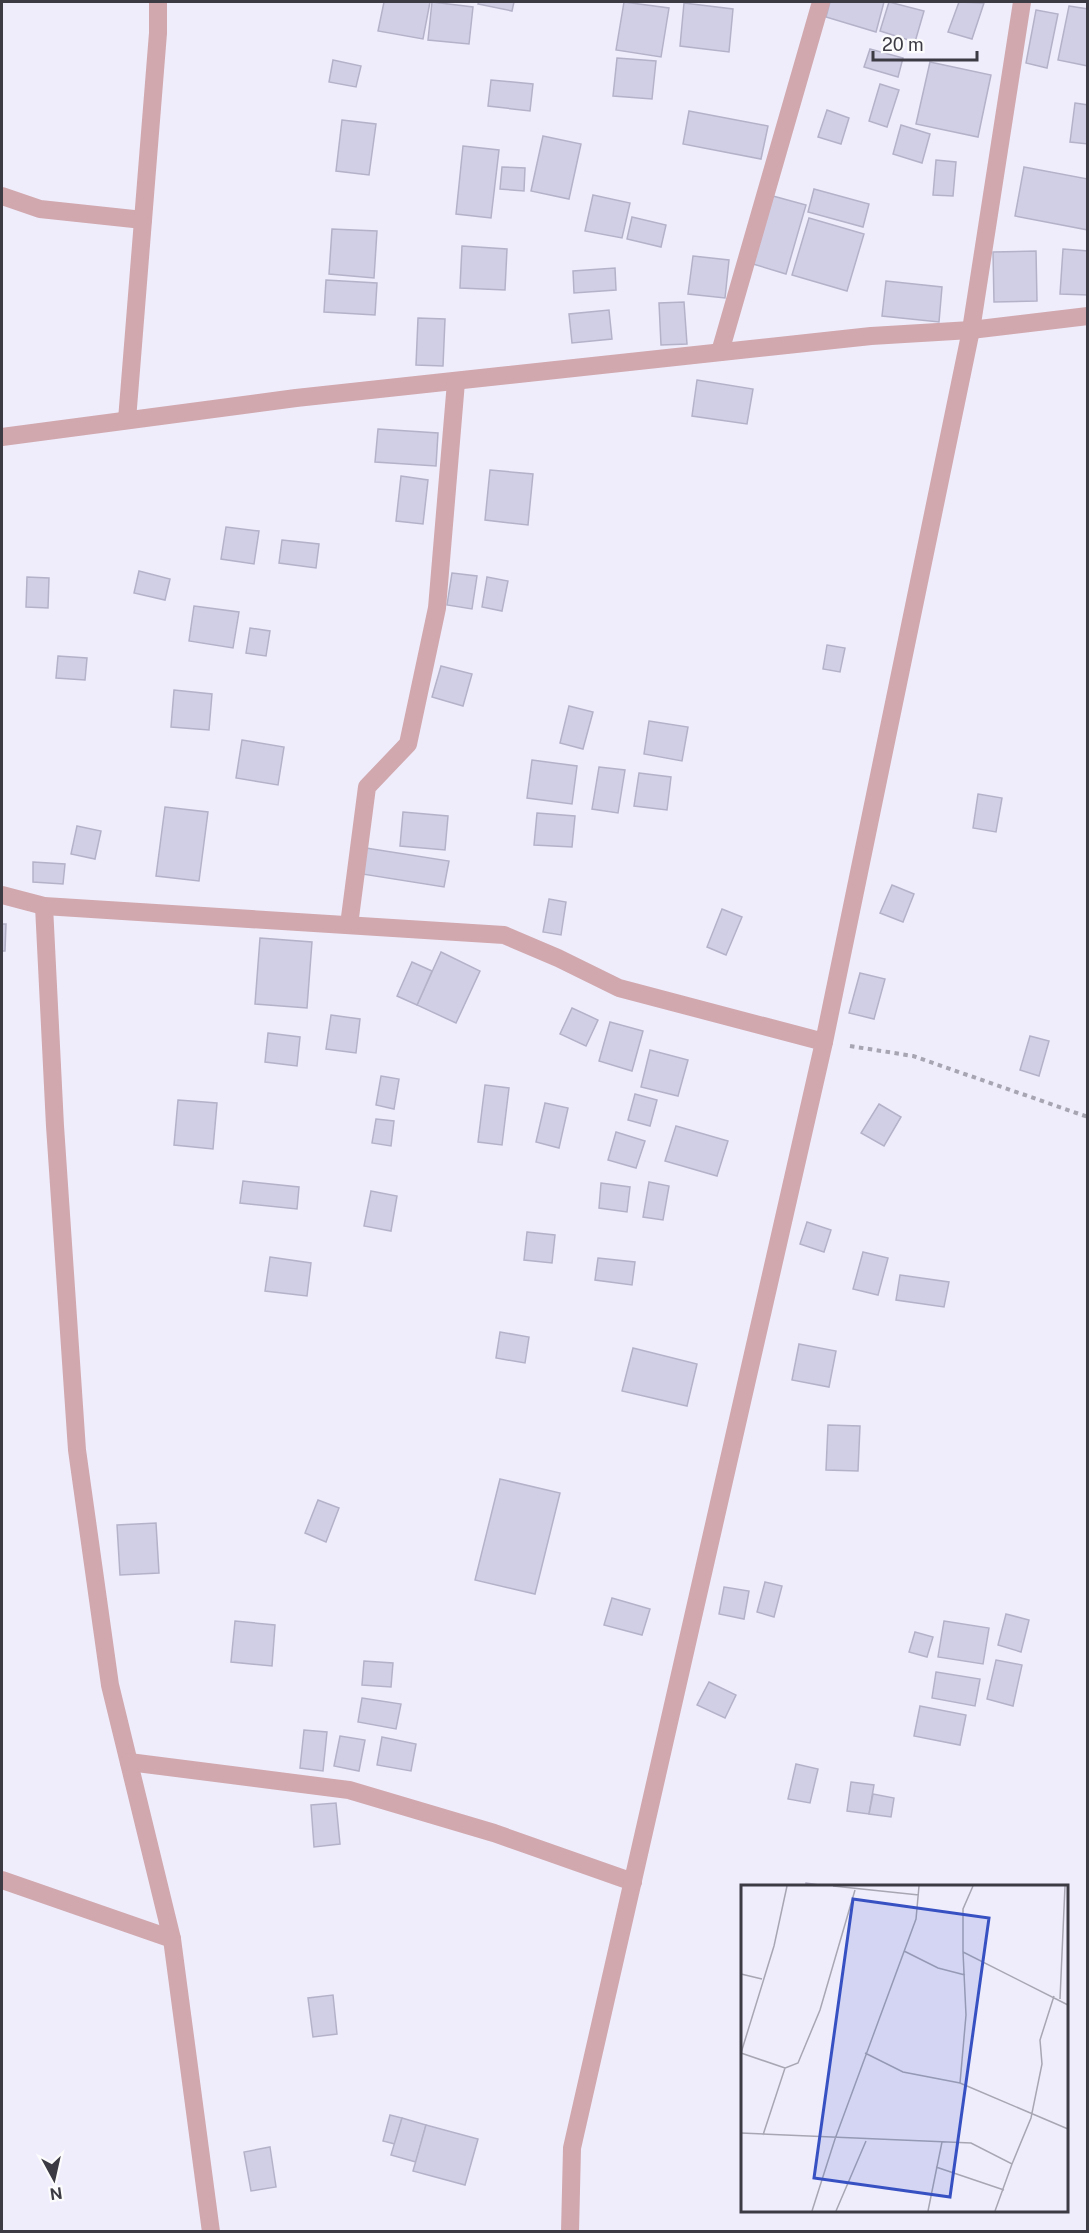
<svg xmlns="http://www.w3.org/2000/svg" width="1089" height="2233" viewBox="0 0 1089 2233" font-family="'Public Sans',sans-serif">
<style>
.building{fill:#d1cfe6;stroke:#b4b2c9;stroke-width:1.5}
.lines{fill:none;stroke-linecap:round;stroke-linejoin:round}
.path{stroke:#a7a5b2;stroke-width:4;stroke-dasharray:4.5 4.5;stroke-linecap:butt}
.minor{stroke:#d1a8ae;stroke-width:18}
.inset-road{fill:none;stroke:#a7a6b2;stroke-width:1.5}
.view{fill:#3751c3;fill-opacity:0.15;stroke:#3751c3;stroke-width:3}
.inset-edge{fill:none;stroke:#3c3b44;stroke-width:3}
</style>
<rect width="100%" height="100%" fill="#efedfc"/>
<!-- building -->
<g class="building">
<path d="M384,2h46l-7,37 -45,-8z"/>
<path d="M432,2l41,5 -4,37 -41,-4z"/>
<path d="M479,2h35l-2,9 -34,-7z"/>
<path d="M624,2l45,6 -8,49 -45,-7z"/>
<path d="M830,2h54l-8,30 -50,-15z"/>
<path d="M889,2l35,9 -9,31 -35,-11z"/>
<path d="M959,2l25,1 -12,36 -24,-7z"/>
<path d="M684,3l49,6 -4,43 -49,-6z"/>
<path d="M1069,6l19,3v57l-30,-6z"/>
<path d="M1036,10l22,4 -11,54 -21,-5z"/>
<path d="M870,49l33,9 -5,19 -34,-10z"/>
<path d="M617,58l39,3 -4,38 -39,-3z"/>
<path d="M333,60l28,6 -5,21 -27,-5z"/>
<path d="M930,62l61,13 -13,62 -62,-13z"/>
<path d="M491,80l42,4 -3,27 -42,-5z"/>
<path d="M880,84l19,6 -12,37 -18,-6z"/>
<path d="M1075,103l13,2v39l-18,-2z"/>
<path d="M827,110l22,8 -8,26 -23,-7z"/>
<path d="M689,111l79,15 -7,33 -78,-15z"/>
<path d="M342,120l34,4 -7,51 -33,-4z"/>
<path d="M901,125l29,9 -8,29 -29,-9z"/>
<path d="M543,136l38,8 -12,55 -38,-8z"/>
<path d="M463,146l36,4 -8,68 -35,-4z"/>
<path d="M936,160l20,2 -3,34 -20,-1z"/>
<path d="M502,167l23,1 -1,23 -24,-2z"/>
<path d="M1024,167l64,12v51l-73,-14z"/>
<path d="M814,189l55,15 -6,23 -55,-15z"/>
<path d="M593,195l37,8 -8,35 -37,-7z"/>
<path d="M773,196l33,9 -20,69 -33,-10z"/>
<path d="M632,217l34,8 -5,22 -34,-8z"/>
<path d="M809,218l55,16 -17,57 -55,-16z"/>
<path d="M332,229l45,2 -3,47 -45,-4z"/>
<path d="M462,246l45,3 -2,41 -45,-2z"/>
<path d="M1063,249l25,2v44l-28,-1z"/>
<path d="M1036,251l1,50 -43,1 -1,-50z"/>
<path d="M693,256l36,4 -4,38 -37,-4z"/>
<path d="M615,268l1,22 -42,3 -1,-22z"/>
<path d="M326,280l51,3 -2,32 -51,-3z"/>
<path d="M886,281l56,6 -3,35 -57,-6z"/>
<path d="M684,302l3,42 -26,1 -2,-42z"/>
<path d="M609,310l3,29 -40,4 -3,-29z"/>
<path d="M418,318l27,1 -2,47 -27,-1z"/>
<path d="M697,380l56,9 -6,35 -55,-8z"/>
<path d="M378,429l60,4 -2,33 -61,-4z"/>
<path d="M490,470l43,4 -5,51 -43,-5z"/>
<path d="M401,476l27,4 -5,44 -27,-3z"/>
<path d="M226,527l33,4 -5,33 -33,-5z"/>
<path d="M282,540l37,4 -3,24 -37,-5z"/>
<path d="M139,571l31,8 -5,21 -31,-7z"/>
<path d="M452,573l25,3 -5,33 -25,-4z"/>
<path d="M27,577l22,1 -1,30 -22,-1z"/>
<path d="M487,577l21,4 -6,30 -20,-4z"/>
<path d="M194,606l45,6 -6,36 -44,-7z"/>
<path d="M250,628l20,3 -4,25 -20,-3z"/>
<path d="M827,645l18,3 -5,24 -17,-3z"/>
<path d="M58,656l29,2 -2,22 -29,-2z"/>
<path d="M441,666l31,8 -9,32 -31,-9z"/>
<path d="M174,690l38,4 -3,36 -38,-3z"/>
<path d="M569,706l24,6 -10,37 -23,-6z"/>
<path d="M649,721l39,6 -6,34 -38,-7z"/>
<path d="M242,740l42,7 -6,38 -42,-7z"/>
<path d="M532,760l45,6 -5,38 -45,-6z"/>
<path d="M599,767l26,3 -7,43 -26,-4z"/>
<path d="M639,773l32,4 -4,33 -33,-4z"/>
<path d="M978,794l24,4 -6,34 -23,-4z"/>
<path d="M165,807l43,5 -9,69 -43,-5z"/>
<path d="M403,812l45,4 -3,34 -45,-4z"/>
<path d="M537,813l38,3 -3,31 -38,-2z"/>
<path d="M77,826l24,5 -6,28 -24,-5z"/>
<path d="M366,848l83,13 -5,26 -82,-13z"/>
<path d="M33,862l32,2 -2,20 -30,-2z"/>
<path d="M892,885l22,9 -11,28 -23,-9z"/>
<path d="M549,899l17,3 -5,33 -18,-3z"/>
<path d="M722,909l20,8 -16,38 -19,-8z"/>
<path d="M2,924h4l-1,27h-3z"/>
<path d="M260,938l52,4 -5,66 -52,-4z"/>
<path d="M441,952l39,19 -24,52 -39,-18z"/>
<path d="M412,962l20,9 -15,34 -20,-9z"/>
<path d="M860,973l25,6 -11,40 -25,-6z"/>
<path d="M572,1008l26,12 -12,26 -26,-12z"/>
<path d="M331,1015l29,4 -4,34 -30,-4z"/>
<path d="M610,1022l33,9 -11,40 -33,-10z"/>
<path d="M268,1033l32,4 -3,29 -32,-4z"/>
<path d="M1030,1036l19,5 -10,35 -19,-6z"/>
<path d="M650,1050l38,10 -10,36 -37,-9z"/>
<path d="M381,1076l18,3 -5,30 -18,-4z"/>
<path d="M485,1085l24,3 -7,57 -24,-3z"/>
<path d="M635,1094l22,6 -7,26 -22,-6z"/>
<path d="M178,1100l39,3 -4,46 -39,-4z"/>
<path d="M545,1103l23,5 -9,40 -23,-6z"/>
<path d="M879,1104l22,13 -17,29 -23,-13z"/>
<path d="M376,1119l18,2 -3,25 -19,-3z"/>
<path d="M676,1126l52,15 -11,35 -52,-15z"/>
<path d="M616,1132l29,9 -9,27 -28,-8z"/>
<path d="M243,1181l56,6 -2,22 -57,-6z"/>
<path d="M649,1182l20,4 -6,34 -20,-3z"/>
<path d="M601,1183l29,4 -3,25 -28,-4z"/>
<path d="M371,1191l26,5 -6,35 -27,-5z"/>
<path d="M807,1222l24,8 -7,22 -24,-8z"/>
<path d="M527,1232l28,3 -3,28 -28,-3z"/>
<path d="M863,1252l25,6 -10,37 -25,-6z"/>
<path d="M270,1257l41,6 -4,33 -42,-5z"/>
<path d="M598,1258l37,4 -3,23 -37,-5z"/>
<path d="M900,1275l49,7 -5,25 -48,-7z"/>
<path d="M500,1332l29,5 -4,26 -29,-5z"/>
<path d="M799,1344l37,7 -7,36 -37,-7z"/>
<path d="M633,1348l64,16 -10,42 -65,-15z"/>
<path d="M828,1425l32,1 -2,45 -32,-1z"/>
<path d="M500,1479l60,14 -25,101 -60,-14z"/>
<path d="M318,1500l21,8 -13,34 -21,-9z"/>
<path d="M156,1523l3,50 -39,2 -3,-50z"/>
<path d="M765,1582l17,4 -8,31 -17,-5z"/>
<path d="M724,1587l25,4 -5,28 -25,-5z"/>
<path d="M612,1598l38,11 -8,26 -38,-10z"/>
<path d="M1006,1614l23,6 -8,32 -23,-7z"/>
<path d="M235,1621l40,4 -3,41 -41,-4z"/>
<path d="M944,1621l45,7 -6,36 -45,-7z"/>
<path d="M915,1632l18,5 -6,20 -18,-5z"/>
<path d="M996,1660l26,5 -9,41 -26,-7z"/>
<path d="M364,1661l29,2 -2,24 -29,-2z"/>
<path d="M936,1672l44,7 -5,27 -43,-8z"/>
<path d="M709,1682l27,13 -11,23 -28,-13z"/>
<path d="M362,1698l39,6 -5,25 -38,-7z"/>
<path d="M920,1706l46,9 -6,30 -46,-9z"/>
<path d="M304,1730l23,2 -4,39 -23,-3z"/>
<path d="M340,1736l25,4 -6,31 -25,-5z"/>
<path d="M382,1737l34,7 -5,27 -34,-6z"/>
<path d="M796,1764l22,5 -8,34 -22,-4z"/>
<path d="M851,1782l23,3 -5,29 -22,-3z"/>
<path d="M873,1794l21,4 -3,19 -22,-3z"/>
<path d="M336,1803l4,41 -26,3 -3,-42z"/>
<path d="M806,1883l20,3h-20z"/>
<path d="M333,1995l4,39 -24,3 -5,-39z"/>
<path d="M390,2115l12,3 -7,26 -12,-3z"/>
<path d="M402,2118l24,7 -10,37 -25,-7z"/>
<path d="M426,2125l52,14 -13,46 -52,-14z"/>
<path d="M270,2147l6,40 -25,4 -7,-39z"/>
</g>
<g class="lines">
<!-- path -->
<path class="path" d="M850,1046l63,10 175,61"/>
<!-- minor -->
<g class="minor">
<path d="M2,196l38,13 103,11"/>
<path d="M720,352l101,-350"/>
<path d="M127,420l31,-387v-31"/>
<path d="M2,437l294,-39 575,-62 100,-6 117,-14"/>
<path d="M2,895l42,11 460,29 54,23 61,30 205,54"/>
<path d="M44,906l11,220 22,324 33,235 62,254"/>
<path d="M349,925l18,-138 41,-43 29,-136 19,-226"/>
<path d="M129,1762l220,28 145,43 139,49"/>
<path d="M2,1880l170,59 39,293"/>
<path d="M570,2232l2,-84 252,-1106 147,-712 51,-328"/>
</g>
</g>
<!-- overview -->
<g transform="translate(741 1885)">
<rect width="327" height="327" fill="#efedfc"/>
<path class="inset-road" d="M92,1l86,9M232,1l-10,23v43l105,53M163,66l34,17 27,7M0,89l21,5M319,114l5,-113M0,168l33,-107 13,-60M0,168l44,15M124,168l38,19 57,11 108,46M219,198l6,-68 -3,-63M0,248l230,10 41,21 19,-46 11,-54 -2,-24 14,-44M22,250l22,-67 13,-5 22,-53 35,-120M195,282l68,23M71,326l23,-72 81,-220 3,-33M95,326l30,-70M187,326l14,-69M254,326l17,-47"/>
<path class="view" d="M112,14l136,19 -39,279 -136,-19z"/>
<rect width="327" height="327" class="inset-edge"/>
</g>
<!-- border -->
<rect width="1089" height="2233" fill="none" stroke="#3c3b44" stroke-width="6"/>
<!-- north arrow -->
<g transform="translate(54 2179) rotate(172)" stroke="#fcfcfc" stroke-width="4.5" paint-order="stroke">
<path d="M0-4.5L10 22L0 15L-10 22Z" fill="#3c3b44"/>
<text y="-9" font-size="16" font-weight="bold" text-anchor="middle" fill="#3c3b44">N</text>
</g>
<!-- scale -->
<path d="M873 51v9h104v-9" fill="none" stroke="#3c3b44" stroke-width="3"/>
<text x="882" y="51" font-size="18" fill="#3c3b44" stroke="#fcfcfc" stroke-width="4.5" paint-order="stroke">20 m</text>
</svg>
